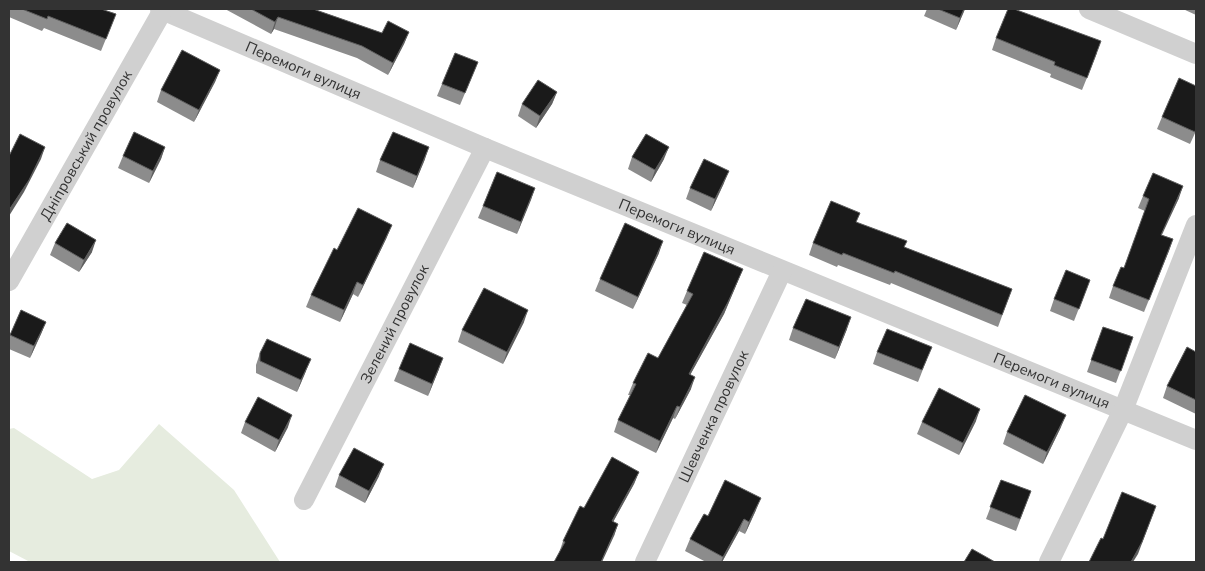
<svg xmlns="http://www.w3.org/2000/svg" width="1205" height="571" viewBox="0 0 1205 571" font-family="'Nunito Sans',sans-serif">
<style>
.green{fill:#e6ecdf}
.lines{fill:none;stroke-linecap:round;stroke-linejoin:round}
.street{stroke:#d0d0d0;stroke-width:20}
.wall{fill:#8c8c8c}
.shaded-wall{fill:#5f5f5f}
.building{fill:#1a1a1a;stroke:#5f5f5f}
.labels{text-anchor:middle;stroke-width:5;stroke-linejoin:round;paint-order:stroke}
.street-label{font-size:15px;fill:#333;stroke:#fff}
</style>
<rect width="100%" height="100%" fill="#fff"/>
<!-- green -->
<path class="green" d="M159,424l75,66 46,72h-250l-21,-11v-122l5,-1 78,51 27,-9z"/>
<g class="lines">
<!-- street -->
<g class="street">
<path id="s1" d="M160,9l325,139 711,292"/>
<path d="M1089,9l107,45"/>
<path id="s2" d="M9,281l154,-271"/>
<path id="s3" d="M304,500l181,-352"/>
<path id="s4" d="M645,562l137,-291"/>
<path d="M1049,562l74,-152 73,-185"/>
</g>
</g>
<!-- wall -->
<g class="wall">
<path d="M9,9h92l15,5 -15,37 -57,-23 -2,3 -33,-14z"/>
<path d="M225,9h88l69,24 27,-1 -5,12 -16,31 -31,-17 -83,-29 -3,5z"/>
<path d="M927,9h38l-9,21 -32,-14z"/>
<path d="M1183,9h13v6z"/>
<path d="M996,38l101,15 -15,37 -32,-13 1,-3 -59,-24z"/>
<path d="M478,62l-18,43 -23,-9 5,-12z"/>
<path d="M220,70l-5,12 -21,40 -37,-20 4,-12z"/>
<path d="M557,92l-5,12 -16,24 -18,-12 4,-12z"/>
<path d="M1162,117l34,14 -6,13 -33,-15z"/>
<path d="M165,147l-4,12 -12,24 -31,-15 5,-12z"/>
<path d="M632,157l32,2 -13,23 -23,-13z"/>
<path d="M425,159l-12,29 -37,-16 4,-12z"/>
<path d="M724,183l-13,28 -25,-12 4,-11z"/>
<path d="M535,188l-18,46 -39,-16 5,-12z"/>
<path d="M1143,196l36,2 -17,37 11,4 -29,73 -35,-14 4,-12 11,-18 21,-57 -7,-3z"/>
<path d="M860,213l-4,9 48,25 108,42 -14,38 -107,-44 -1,2 -52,-20 -1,2 -28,-12 4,-12z"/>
<path d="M387,237l-29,60 -5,-3 -13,28 -34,-15 5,-12z"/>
<path d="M55,243l37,9 -13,20 -29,-17z"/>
<path d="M659,253l-26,56 -38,-18 5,-12z"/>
<path d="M1090,280l-16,41 -24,-10 4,-12z"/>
<path d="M738,281l-14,33 -34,61 1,14 -16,30 -2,-1 -17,35 -42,-21 4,-12 12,-25h-2l5,-12 25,-25 29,-53 -5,-2 5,-12z"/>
<path d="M21,310l25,12 -5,12 -11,24 -21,-9v-11z"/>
<path d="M524,322l-21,42 -45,-22 4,-12z"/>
<path d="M1103,327l30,10 -17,46 -29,-11z"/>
<path d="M793,328l54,1 -12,30 -46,-19z"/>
<path d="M877,352l50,7 -9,23 -45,-18z"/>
<path d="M1196,352v62l-33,-16 4,-12z"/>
<path d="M260,353l46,18 -9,21 -41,-19v-8z"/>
<path d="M399,369h40l-11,27 -34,-15z"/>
<path d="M976,421l-17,34 -42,-21 5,-12z"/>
<path d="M245,422l43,5 -13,25 -34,-19z"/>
<path d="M1061,427l-18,37 -40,-20 4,-12z"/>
<path d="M639,472l-5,12 -21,38 5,2 -4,12 -55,17 4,-12 21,-33z"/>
<path d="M339,475l40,1 -14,27 -30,-16z"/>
<path d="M1001,480l30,11 -15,40 -30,-12z"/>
<path d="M756,510l-11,24 -6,-3 -17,31h-16l-21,-11 5,-12 18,-23z"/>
</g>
<!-- shaded-wall -->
<g class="shaded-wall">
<path d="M964,9h1l-9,21 4,-12z"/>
<path d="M278,17l-4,12 -3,5 4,-12z"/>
<path d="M409,32l-5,12 -16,31 5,-12z"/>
<path d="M220,70l-5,12 -21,40 5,-12z"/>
<path d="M557,92l-5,12 -16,24 4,-12z"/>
<path d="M45,147l-4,12 -17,33 -15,24v-6z"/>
<path d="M165,147l-4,12 -12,24 4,-12z"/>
<path d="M429,147l-4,12 -12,29 4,-12z"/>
<path d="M669,147l-5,12 -13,23 4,-12z"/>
<path d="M729,171l-5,12 -13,28 4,-12z"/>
<path d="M1183,186l-4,12 -23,48 5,-11z"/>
<path d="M535,188l-4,12 -14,34 4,-12z"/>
<path d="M392,225l-5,12 -29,60 5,-12z"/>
<path d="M1173,239l-4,12 -25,61 5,-12z"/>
<path d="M96,240l-4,12 -13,20 5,-12z"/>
<path d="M663,241l-4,12 -26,56 5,-12z"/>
<path d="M743,269l-19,45 -40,72 5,-12z"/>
<path d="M357,282l-4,12 -13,28 4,-12z"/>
<path d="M528,310l-4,12 -21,42 4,-12z"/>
<path d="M851,317l-4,12 -12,30 4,-12z"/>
<path d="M46,322l-5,12 -11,24 4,-12z"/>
<path d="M443,358l-4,11 -11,27 4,-12z"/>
<path d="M311,359l-5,12 -9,21 4,-12z"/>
<path d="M695,377l-4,12 -16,30 5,-12z"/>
<path d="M677,406l-4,12 -17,35 4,-12z"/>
<path d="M980,409l-4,12 -17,34 4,-12z"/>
<path d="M292,415l-4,12 -13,25 4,-12z"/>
<path d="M1066,415l-5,12 -18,37 4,-12z"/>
<path d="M384,464l-5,12 -14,27 4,-12z"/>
<path d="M639,472l-5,12 -27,49 5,-12z"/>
<path d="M761,498l-5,12 -11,24 4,-12z"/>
<path d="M1156,506l-18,48 -5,8h-2z"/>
<path d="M744,519l-5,12 -17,31h-1l2,-5z"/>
<path d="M618,524l-4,12 -12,26h-1z"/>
</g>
<!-- building -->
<g class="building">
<path d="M22,9h79l15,5 -10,25 -58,-23 -1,3z"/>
<path d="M251,9h62l69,24 6,-12 21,11 -16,31 -31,-17 -84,-29 -3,5z"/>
<path d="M938,9h26l-4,9z"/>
<path d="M1008,9h6l87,32 -14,37 -33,-13 1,-3 -59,-24z"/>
<path d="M182,50l38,20 -21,40 -38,-20z"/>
<path d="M455,53l23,9 -13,31 -23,-9z"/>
<path d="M1179,78l17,8v42l-1,4 -33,-15z"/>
<path d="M538,80l19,12 -17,24 -18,-12z"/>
<path d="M134,132l31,15 -12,24 -30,-15z"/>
<path d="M393,132l36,15 -12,29 -37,-16z"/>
<path d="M20,134l25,13 -16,33 -20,30v-54z"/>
<path d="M646,134l23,13 -14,23 -23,-13z"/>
<path d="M704,159l25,12 -14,28 -25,-11z"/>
<path d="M497,172l38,16 -14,34 -38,-16z"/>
<path d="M1153,173l30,13 -22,49 12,4 -24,61 -36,-14 8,-19 3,1 25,-69 -6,-3z"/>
<path d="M831,201l29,12 -4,9 51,19 -3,6 108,42 -10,26 -107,-44 -1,2 -51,-20 -1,2 -29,-12z"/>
<path d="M358,208l34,17 -29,60 -6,-3 -13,28 -33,-15 23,-47 3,2z"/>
<path d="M67,223l29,17 -12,20 -29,-17z"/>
<path d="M625,223l38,18 -25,56 -38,-18z"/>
<path d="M704,252l39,17 -15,33 -39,72 6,3 -15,30 -3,-1 -17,35 -42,-21 18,-36 -3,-1 15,-30 10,5 35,-64 -6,-3z"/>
<path d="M1066,270l24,10 -11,29 -25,-10z"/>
<path d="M484,288l44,22 -21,42 -45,-22z"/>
<path d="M806,299l45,18 -12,30 -46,-19z"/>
<path d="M21,310l25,12 -12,24 -24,-11z"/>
<path d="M1103,327l30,10 -12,34 -30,-11z"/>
<path d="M887,329l45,18 -10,23 -45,-18z"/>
<path d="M267,339l44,20 -10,21 -41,-19v-8z"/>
<path d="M410,343l33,15 -11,26 -33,-15z"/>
<path d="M1187,347l9,5v48l-29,-14z"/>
<path d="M939,388l41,21 -17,34 -41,-21z"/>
<path d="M1025,395l41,20 -19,37 -40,-20z"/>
<path d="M258,397l34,18 -13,25 -34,-18z"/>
<path d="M354,448l30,16 -15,27 -30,-16z"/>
<path d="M612,457l27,15 -27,49 6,3 -17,38h-47l11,-20 -2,-1 17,-35 4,2z"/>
<path d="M725,480l36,18 -12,24 -5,-3 -21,38 -33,-18 14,-25 4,2z"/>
<path d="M1001,480l30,11 -11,28 -30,-12z"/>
<path d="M1122,492l34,14 -14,36 -11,20h-42l12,-24 2,1z"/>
<path d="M972,549l23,13h-31z"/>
</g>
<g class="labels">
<!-- street labels -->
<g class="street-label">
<text dy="5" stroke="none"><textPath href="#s1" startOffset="156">Перемоги вулиця</textPath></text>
<text dy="5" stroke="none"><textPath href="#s2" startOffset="156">Дніпровський провулок</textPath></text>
<text dy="5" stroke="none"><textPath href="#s1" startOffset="561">Перемоги вулиця</textPath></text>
<text dy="5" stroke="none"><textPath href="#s3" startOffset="198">Зелений провулок</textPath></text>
<text dy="5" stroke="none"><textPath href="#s1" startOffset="966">Перемоги вулиця</textPath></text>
<text dy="5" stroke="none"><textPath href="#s4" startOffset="161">Шевченка провулок</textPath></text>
</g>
</g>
<!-- border -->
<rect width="1205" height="571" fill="none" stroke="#333333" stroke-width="20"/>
</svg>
